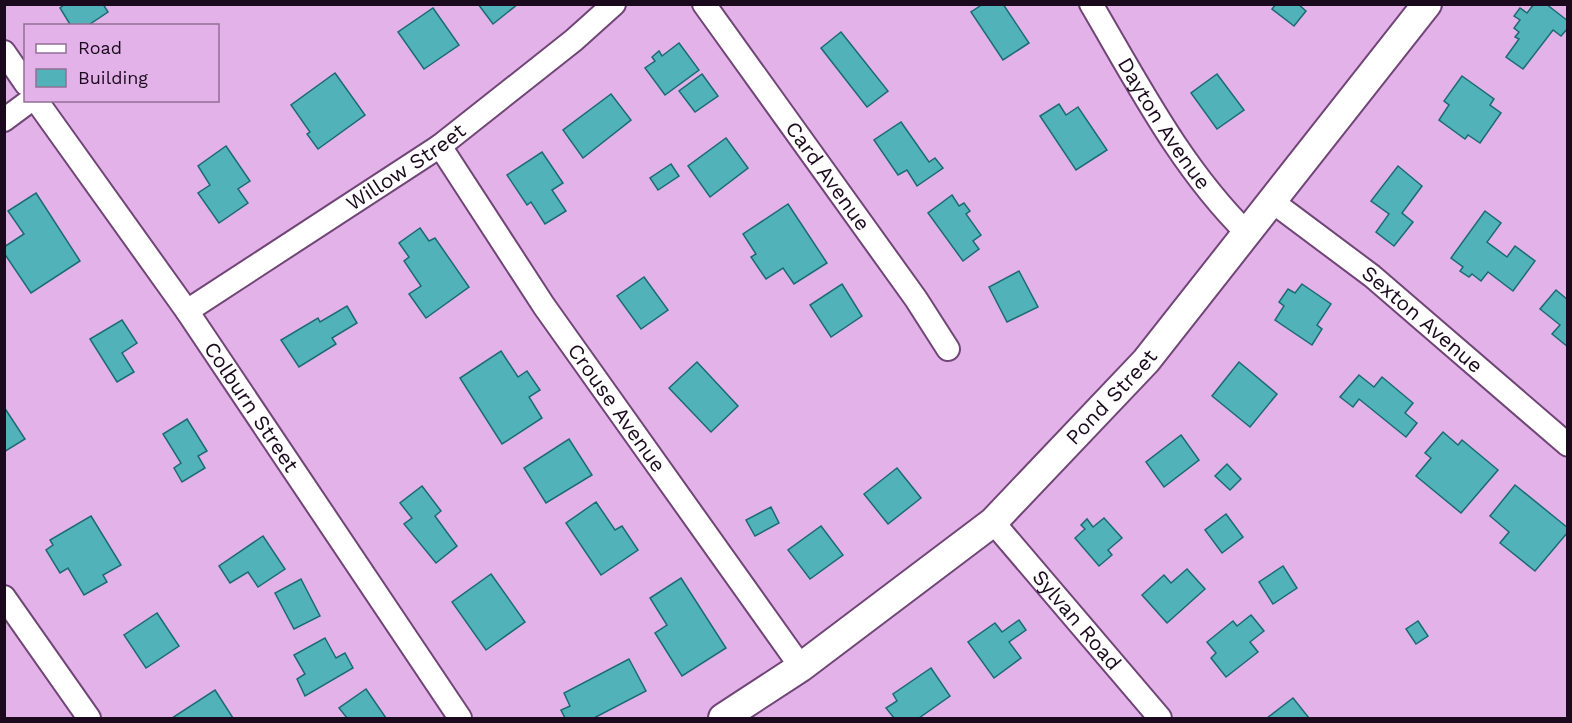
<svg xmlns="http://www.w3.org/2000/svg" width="1572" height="723" viewBox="0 0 1572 723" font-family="'Work Sans',sans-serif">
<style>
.building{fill:#51b2ba;stroke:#1c6b71;stroke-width:1.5}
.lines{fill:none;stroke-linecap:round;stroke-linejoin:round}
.minor-casing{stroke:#704676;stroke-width:26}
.tertiary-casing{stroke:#704676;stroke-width:32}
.minor{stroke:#fff;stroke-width:22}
.tertiary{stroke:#fff;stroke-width:28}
.labels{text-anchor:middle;stroke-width:5;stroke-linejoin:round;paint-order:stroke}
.street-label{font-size:21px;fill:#1b0a1d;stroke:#e2b2e8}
</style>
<rect width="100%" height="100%" fill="#e2b2e8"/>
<!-- building -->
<g class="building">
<path d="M65,4h38l5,8 -21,14h-16l-11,-18z"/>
<path d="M478,4h40l-25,20z"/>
<path d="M983,4h20l26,39 -26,17 -32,-48z"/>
<path d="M1276,4h22l8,7 -12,15 -22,-17z"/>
<path d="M1534,4h12l22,17v7l-7,8 -8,-6 -30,39 -17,-12 13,-18 -4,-2 4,-5 -5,-4 6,-8 -6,-4 6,-8 7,5z"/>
<path d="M433,8l26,37 -35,24 -26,-37z"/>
<path d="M841,32l47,59 -21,16 -46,-59z"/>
<path d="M679,43l20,27 -34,25 -20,-27 10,-7 -3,-4 7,-6 3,5z"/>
<path d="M335,73l30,42 -47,34 -11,-15 3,-2 -19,-27z"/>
<path d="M702,74l16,22 -23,16 -16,-21z"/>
<path d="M1217,74l27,36 -27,19 -26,-36z"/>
<path d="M1462,76l32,23 -4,6 11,8 -21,30 -12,-8 -3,4 -26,-19 10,-15 -5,-4z"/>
<path d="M611,94l20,26 -48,38 -20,-28z"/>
<path d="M1059,104l7,11 12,-8 29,43 -31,20 -36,-54z"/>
<path d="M901,122l28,40 6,-4 8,10 -26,18 -10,-16 -9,5 -24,-35z"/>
<path d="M726,138l22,30 -38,29 -22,-31z"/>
<path d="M226,146l24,35 -12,8 10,14 -29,20 -21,-30 12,-8 -12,-19z"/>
<path d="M542,152l21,31 -11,7 14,21 -21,13 -14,-22 -4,3 -20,-30z"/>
<path d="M671,164l8,12 -21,14 -8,-12z"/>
<path d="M1398,166l24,20 -20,27 11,9 -19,24 -18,-14 13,-18 -18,-13z"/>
<path d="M36,193l44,68 -49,32 -27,-40v-6l20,-13 -16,-23z"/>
<path d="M952,195l7,11 5,-3 6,8 -4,3 15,21 -8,6 6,8 -16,12 -35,-48z"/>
<path d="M788,204l39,59 -33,21 -11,-16 -17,11 -15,-22 5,-3 -13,-20z"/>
<path d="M1485,211l16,12 -14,19 20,15 8,-11 20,15 -22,30 -25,-19 -7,9 -9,-7 -3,3 -9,-6 3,-4 -12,-9z"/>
<path d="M420,228l9,13 6,-3 34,49 -43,31 -17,-24 12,-8 -17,-25 5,-4 -10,-14z"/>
<path d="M1019,271l19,36 -31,15 -18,-35z"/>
<path d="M644,277l24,33 -27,19 -24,-33z"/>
<path d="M842,284l20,32 -31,21 -21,-32z"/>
<path d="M1302,284l29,20 -14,21 5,4 -10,16 -37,-25 9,-14 -5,-4 9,-13 7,4z"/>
<path d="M1556,290l12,10v47l-16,-13 8,-9 -20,-16z"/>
<path d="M347,306l10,17 -25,15 4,6 -37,23 -18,-27 37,-22 2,4z"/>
<path d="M122,320l15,23 -15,10 12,19 -17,10 -27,-43z"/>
<path d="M501,351l17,26 9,-6 13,19 -11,7 13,21 -40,26 -42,-66z"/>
<path d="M697,362l41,44 -27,26 -42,-44z"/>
<path d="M1239,362l38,32 -27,33 -38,-31z"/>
<path d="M1359,375l15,12 8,-10 31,26 -8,10 12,10 -11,14 -47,-38 -6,8 -13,-10z"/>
<path d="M4,407l21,32 -21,13z"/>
<path d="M187,419l20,32 -9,5 7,12 -23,14 -8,-14 7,-5 -18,-29z"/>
<path d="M1443,432l15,13 4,-5 36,30 -37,43 -45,-37 15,-18 -6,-5z"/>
<path d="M1181,435l18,25 -35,27 -18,-25z"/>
<path d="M569,439l23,36 -46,28 -22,-35z"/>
<path d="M1227,464l14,15 -11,11 -15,-14z"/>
<path d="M897,468l24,30 -33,26 -24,-30z"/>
<path d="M1515,485l53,43v4l-33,39 -35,-28 9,-11 -19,-16z"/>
<path d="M422,486l19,25 -6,5 22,30 -21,17 -32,-39 8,-6 -12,-15z"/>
<path d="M596,502l19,28 7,-4 16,24 -37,25 -35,-52z"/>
<path d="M771,507l8,16 -24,13 -9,-16z"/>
<path d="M1226,514l17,23 -21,16 -17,-23z"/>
<path d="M91,516l30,49 -18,10 4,7 -23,13 -16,-27 -8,5 -14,-23 7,-5 -3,-5z"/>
<path d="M1104,518l18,20 -14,12 4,5 -13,11 -24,-28 10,-9 -4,-4 6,-6 6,8z"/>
<path d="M821,526l22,29 -33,24 -22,-29z"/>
<path d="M263,536l22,33 -27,18 -10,-15 -18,11 -11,-17z"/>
<path d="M1283,566l14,22 -24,16 -14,-22z"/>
<path d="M1187,569l18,20 -38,34 -25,-28 22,-20 7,8z"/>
<path d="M491,574l34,48 -39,28 -34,-48z"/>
<path d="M681,578l45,70 -44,28 -27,-43 12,-8 -17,-27z"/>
<path d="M301,579l19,37 -26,13 -19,-36z"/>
<path d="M157,613l22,33 -33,22 -22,-33z"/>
<path d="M1251,615l13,16 -14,11 8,10 -32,25 -15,-19 5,-5 -9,-11 26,-21 4,5z"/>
<path d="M1019,620l7,10 -17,12 12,16 -27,20 -26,-36 27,-19 7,9z"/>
<path d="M1418,621l10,15 -12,8 -10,-15z"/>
<path d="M325,638l11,20 9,-5 8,15 -48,28 -8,-17 8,-5 -11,-19z"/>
<path d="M629,659l17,32 -52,27h-29l-4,-8 9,-4 -6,-13z"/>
<path d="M931,668l19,28 -31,22h-25l-8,-10 11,-7 -4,-7z"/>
<path d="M366,689l20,29h-39l-8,-10z"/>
<path d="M215,690l18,28h-61z"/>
<path d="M1293,698l16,20h-42z"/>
</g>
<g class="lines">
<defs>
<g id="minor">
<path id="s1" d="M704,4l212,295 32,50"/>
<path id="s2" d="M1091,4c47,80 90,164 156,229"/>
<path d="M4,52l22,32"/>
<path id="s3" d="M36,100l151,211 273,407"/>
<path d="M4,120l27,-20"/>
<path id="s4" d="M440,146l104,160 257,361"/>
<path id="s5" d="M1273,202l99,74 196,169"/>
<path id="s6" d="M187,311l253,-165 134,-106 40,-36"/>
<path id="s7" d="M993,522l167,196"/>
<path d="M4,597l85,121"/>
</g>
<g id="tertiary">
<path id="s8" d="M723,718l78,-51 192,-145 153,-161 281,-357"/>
</g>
</defs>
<!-- minor casing -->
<use href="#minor" class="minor-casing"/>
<!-- tertiary casing -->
<use href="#tertiary" class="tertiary-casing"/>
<!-- minor -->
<use href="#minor" class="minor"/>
<!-- tertiary -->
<use href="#tertiary" class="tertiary"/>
</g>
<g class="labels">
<!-- street labels -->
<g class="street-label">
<text dy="7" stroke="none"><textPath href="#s2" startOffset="140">Dayton Avenue</textPath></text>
<text dy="7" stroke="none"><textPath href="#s6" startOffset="262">Willow Street</textPath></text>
<text dy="7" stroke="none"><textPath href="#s1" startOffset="212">Card Avenue</textPath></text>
<text dy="7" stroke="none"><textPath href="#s5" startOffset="190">Sexton Avenue</textPath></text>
<text dy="7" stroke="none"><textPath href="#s8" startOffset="506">Pond Street</textPath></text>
<text dy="7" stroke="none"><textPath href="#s3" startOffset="375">Colburn Street</textPath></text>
<text dy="7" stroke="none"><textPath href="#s4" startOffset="316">Crouse Avenue</textPath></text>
<text dy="7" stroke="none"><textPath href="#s7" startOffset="129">Sylvan Road</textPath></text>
</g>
</g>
<!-- border -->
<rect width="1572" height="723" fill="none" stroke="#1b0a1d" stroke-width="12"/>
<!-- legend -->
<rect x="24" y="24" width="195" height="78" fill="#e2b2e8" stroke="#926f97" stroke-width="1.5"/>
<rect x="36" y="44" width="30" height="9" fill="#ffffff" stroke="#926f97" stroke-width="1.5"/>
<text x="78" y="54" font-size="18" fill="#1b0a1d">Road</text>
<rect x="36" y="69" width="30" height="18" fill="#51b2ba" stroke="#926f97" stroke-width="1.5"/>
<text x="78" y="84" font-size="18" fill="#1b0a1d">Building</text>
</svg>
